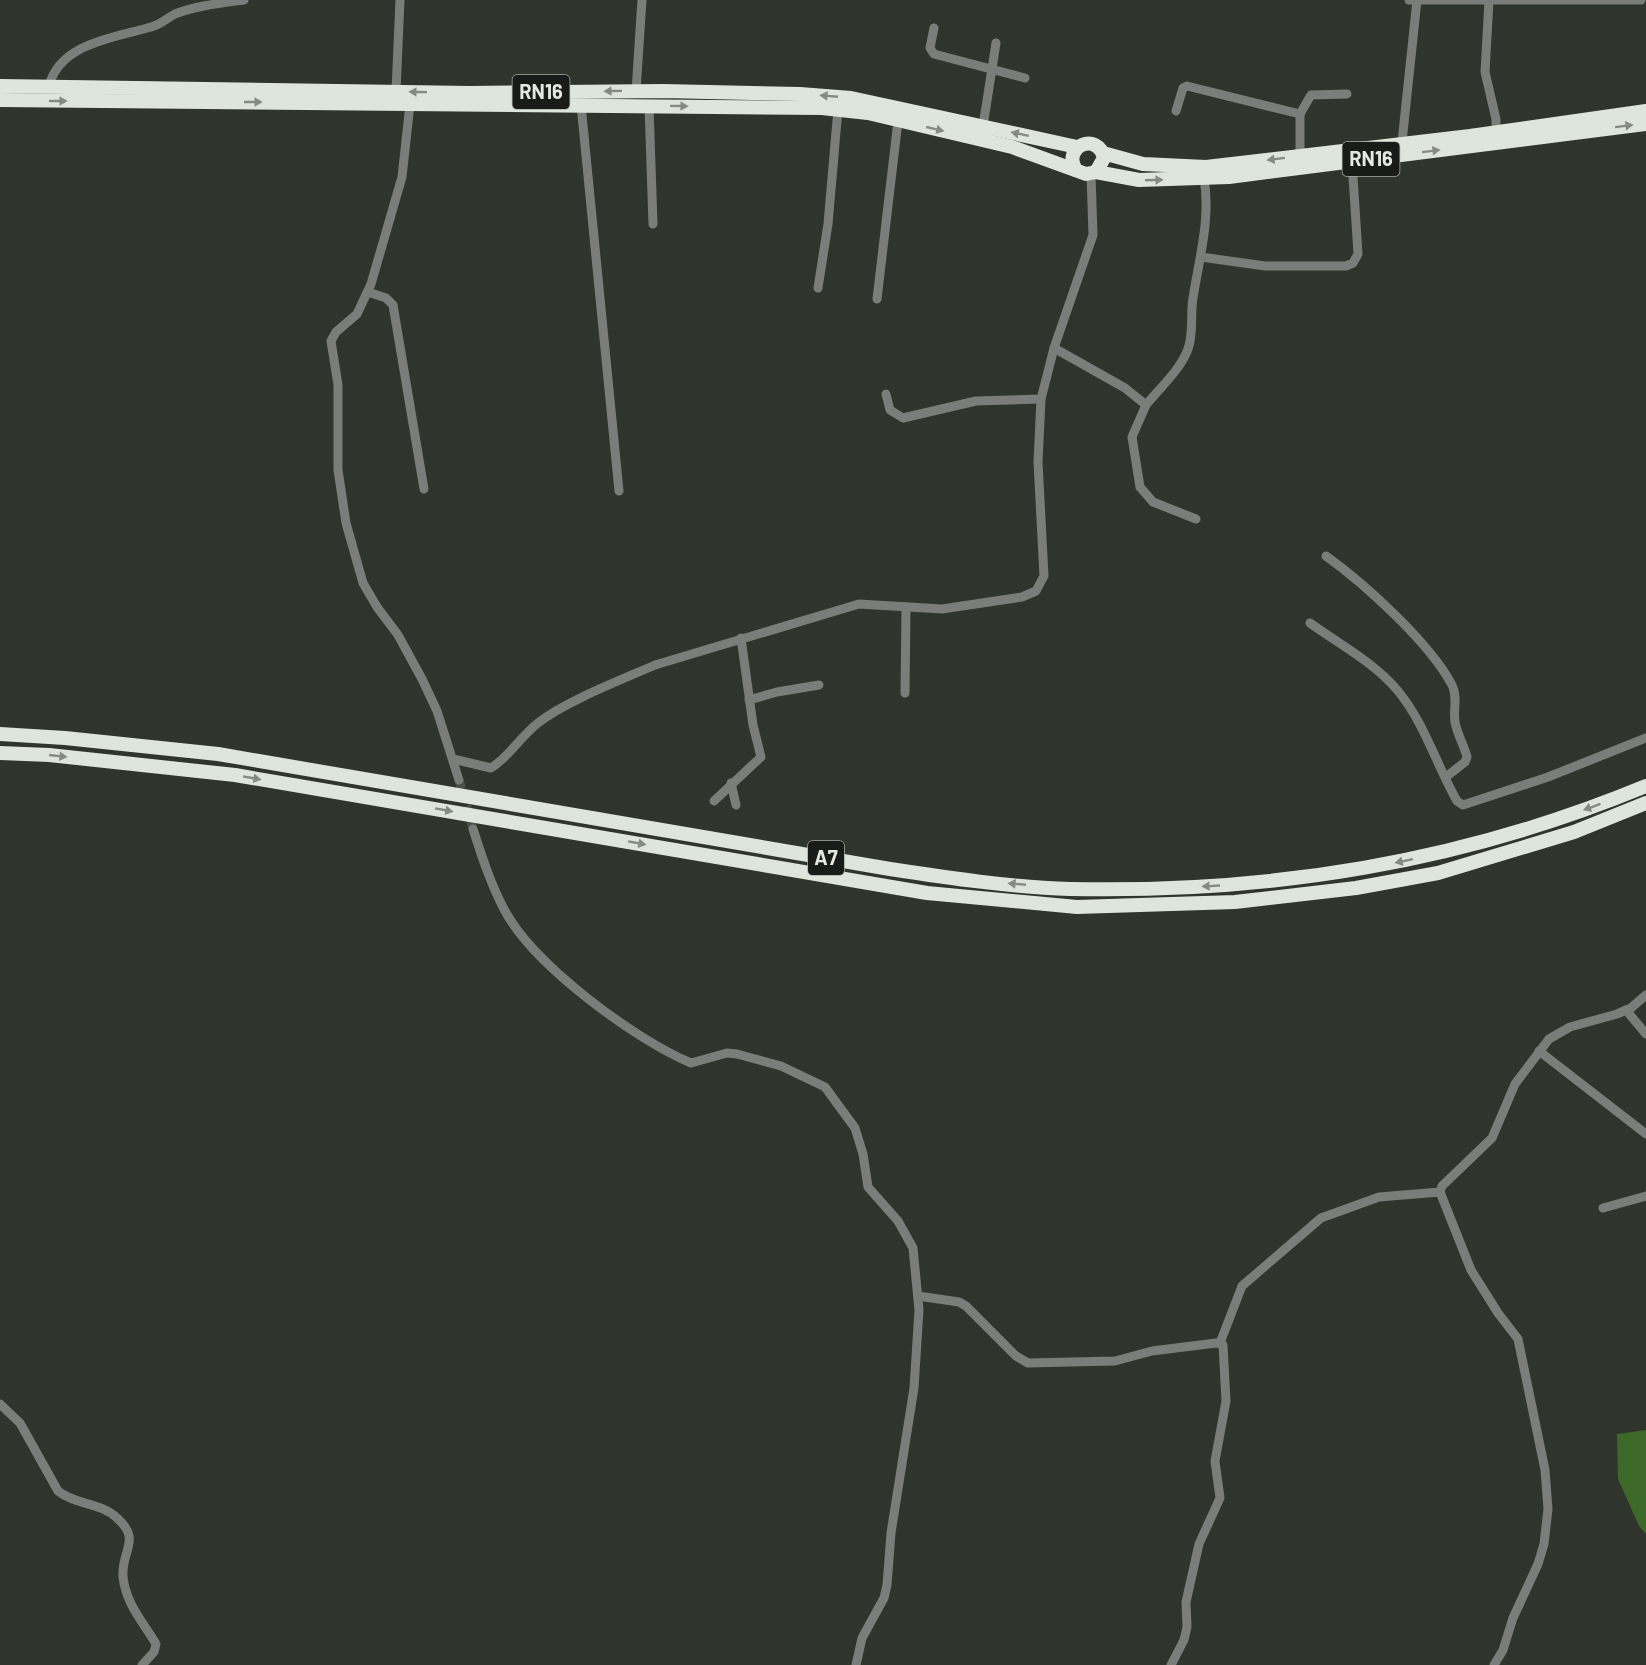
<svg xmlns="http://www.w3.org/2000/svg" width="1646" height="1665" viewBox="0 0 1646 1665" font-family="Barlow,sans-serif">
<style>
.green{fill:#3c6927}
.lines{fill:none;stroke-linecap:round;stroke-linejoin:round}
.minor-tunnel{stroke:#4a4f48;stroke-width:9;stroke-dasharray:9 4.5;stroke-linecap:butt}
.minor{stroke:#7a7d79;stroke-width:9}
.highway{stroke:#dee5db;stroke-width:14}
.oneway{fill:#858a83}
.labels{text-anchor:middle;stroke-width:5;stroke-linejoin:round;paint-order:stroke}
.shield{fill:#191b18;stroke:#a7aaa5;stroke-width:1.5}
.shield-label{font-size:20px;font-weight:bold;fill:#e4e7e2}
</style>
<rect width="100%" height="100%" fill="#2f342d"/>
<!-- green -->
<path class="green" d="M1646,1430v104l-7,-8 -21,-47 -1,-45z"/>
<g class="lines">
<!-- minor-tunnel -->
<path class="minor-tunnel" d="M459,780l14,49"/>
<!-- minor -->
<g class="minor">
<path d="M1409,0h232"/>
<path d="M1489,1l-4,71 11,47v13"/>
<path d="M934,28l-4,20 4,6 91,24"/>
<path d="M49,86c11,-43 65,-48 102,-59 9,-2 16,-9 24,-13 20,-8 47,-11 69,-14"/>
<path d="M396,91l4,-91"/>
<path d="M636,91l6,-91"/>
<path d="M410,104l-8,73 -31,107 -14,30 -21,18 -5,9 7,44v85l8,53 17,60 14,24 21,28 24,44 15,32 22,69"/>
<path d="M581,105l38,386"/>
<path d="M649,106l4,118"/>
<path d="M1176,111l7,-23 4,-2 113,28v41"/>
<path d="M1300,114l11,-19 36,-1"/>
<path d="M983,126l13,-83"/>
<path d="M1402,142l15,-142"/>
<path d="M1201,257l64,9h81l7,-3 5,-9 -6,-93"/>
<path d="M818,288l10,-64 10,-115"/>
<path d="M368,292l18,6 7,7 31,184"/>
<path d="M877,299l21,-178"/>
<path d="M1054,348l71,40 21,17 -14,32 8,50 13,15 43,17"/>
<path d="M886,394l4,16 13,8 73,-17 65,-2"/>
<path d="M1146,405c13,-16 35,-36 42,-56 6,-16 2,-34 5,-51 6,-39 18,-79 11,-120"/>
<path d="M1326,556c39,28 104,87 126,129 6,12 1,25 3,37 2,12 9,23 12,35l-2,5 -19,15"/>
<path d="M1310,623c29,21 65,40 88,68 27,33 38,73 59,110l6,4 85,-28 98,-39"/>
<path d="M905,693l1,-86"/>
<path d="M749,700l28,-8 42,-7"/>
<path d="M453,759l38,9c19,-12 29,-31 47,-45 28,-22 83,-43 117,-58l204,-61 83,5 80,-12 14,-6 8,-15 -6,-114 3,-63 13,-51 39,-113 -2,-61"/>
<path d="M731,783l5,22"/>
<path d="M714,801l47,-44 -8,-32 -12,-87"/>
<path d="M473,829c9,28 18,56 32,82 29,54 129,128 186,152l36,-10 10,1 44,12 44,21 30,41 8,26 5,33 30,34 15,27 6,62 -5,78 -23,145 -4,52 -3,13 -22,40 -6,27"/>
<path d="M1626,1010l20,24"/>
<path d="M1539,1051l107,83"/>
<path d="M1603,1208l43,-12"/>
<path d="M918,1296l41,6 7,4 50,50 12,7 87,-2 37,-10 64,-8 7,2 3,56 -11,60 5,37 -21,46 -13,58 1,25 -3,13 -13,25"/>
<path d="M1220,1343l22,-57 79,-68 58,-21 61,-5"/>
<path d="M0,1404l20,19 38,68c17,14 42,11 59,27 25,22 4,32 6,59 3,27 20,45 33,67l-2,8 -12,13"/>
<path d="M1494,1665l9,-15 10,-32 25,-54 6,-20 4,-35 -3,-39 -27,-131 -20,-26 -27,-43 -31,-78 2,-6 50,-48 23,-54 34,-45 21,-12 47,-13 14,-6 15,-13"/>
</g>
<!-- highway -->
<g class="highway">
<path d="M0,86l470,7 193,-2 137,3 51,4 226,49"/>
<path d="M0,100l822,8 46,5 144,34 74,27 10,-2 43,8 90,-3 417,-53"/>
<path d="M1103,153l40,11 63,3 264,-31 176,-25"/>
<path d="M1076,170c-15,-24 22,-39 28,-12l-8,14"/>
<path d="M0,734l65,4 153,16 672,115c59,9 120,18 180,20 201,4 390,-26 576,-103"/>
<path d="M0,753l49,2 186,20 692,118 150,14 158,-5 121,-14 82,-15 136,-41 72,-29"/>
</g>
</g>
<!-- one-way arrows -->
<defs><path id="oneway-solid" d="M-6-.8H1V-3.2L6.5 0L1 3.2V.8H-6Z" transform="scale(1.5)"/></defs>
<g class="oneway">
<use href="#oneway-solid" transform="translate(613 91) rotate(179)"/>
<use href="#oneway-solid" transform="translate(418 92) rotate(-179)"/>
<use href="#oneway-solid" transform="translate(829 96) rotate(-175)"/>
<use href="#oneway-solid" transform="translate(58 101)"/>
<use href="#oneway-solid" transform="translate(253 102)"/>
<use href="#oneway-solid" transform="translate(679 106) rotate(1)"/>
<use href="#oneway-solid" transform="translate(1624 126) rotate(-7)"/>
<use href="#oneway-solid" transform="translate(935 129) rotate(13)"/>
<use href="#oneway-solid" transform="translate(1020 134) rotate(-168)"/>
<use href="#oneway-solid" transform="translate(1431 151) rotate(-7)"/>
<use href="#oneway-solid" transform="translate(1276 159) rotate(173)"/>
<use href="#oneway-solid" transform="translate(1154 180) rotate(-2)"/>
<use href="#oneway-solid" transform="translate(58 756) rotate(6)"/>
<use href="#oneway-solid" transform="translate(252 778) rotate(10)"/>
<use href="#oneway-solid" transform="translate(1592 807) rotate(160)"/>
<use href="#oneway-solid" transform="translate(444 810) rotate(10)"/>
<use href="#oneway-solid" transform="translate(637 843) rotate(10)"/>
<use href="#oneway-solid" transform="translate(1404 861) rotate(168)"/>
<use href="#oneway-solid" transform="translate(1017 884) rotate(-175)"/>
<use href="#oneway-solid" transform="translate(1211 886) rotate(177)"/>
</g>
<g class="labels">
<!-- shield labels -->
<g class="shield">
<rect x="512.5" y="75" width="57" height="34" rx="4.5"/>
<rect x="1342.5" y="142" width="57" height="34" rx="4.5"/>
<rect x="808" y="841" width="36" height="34" rx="4.5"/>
</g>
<g class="shield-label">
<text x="541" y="99">RN16</text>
<text x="1371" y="166">RN16</text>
<text x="826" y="865">A7</text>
</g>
</g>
</svg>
